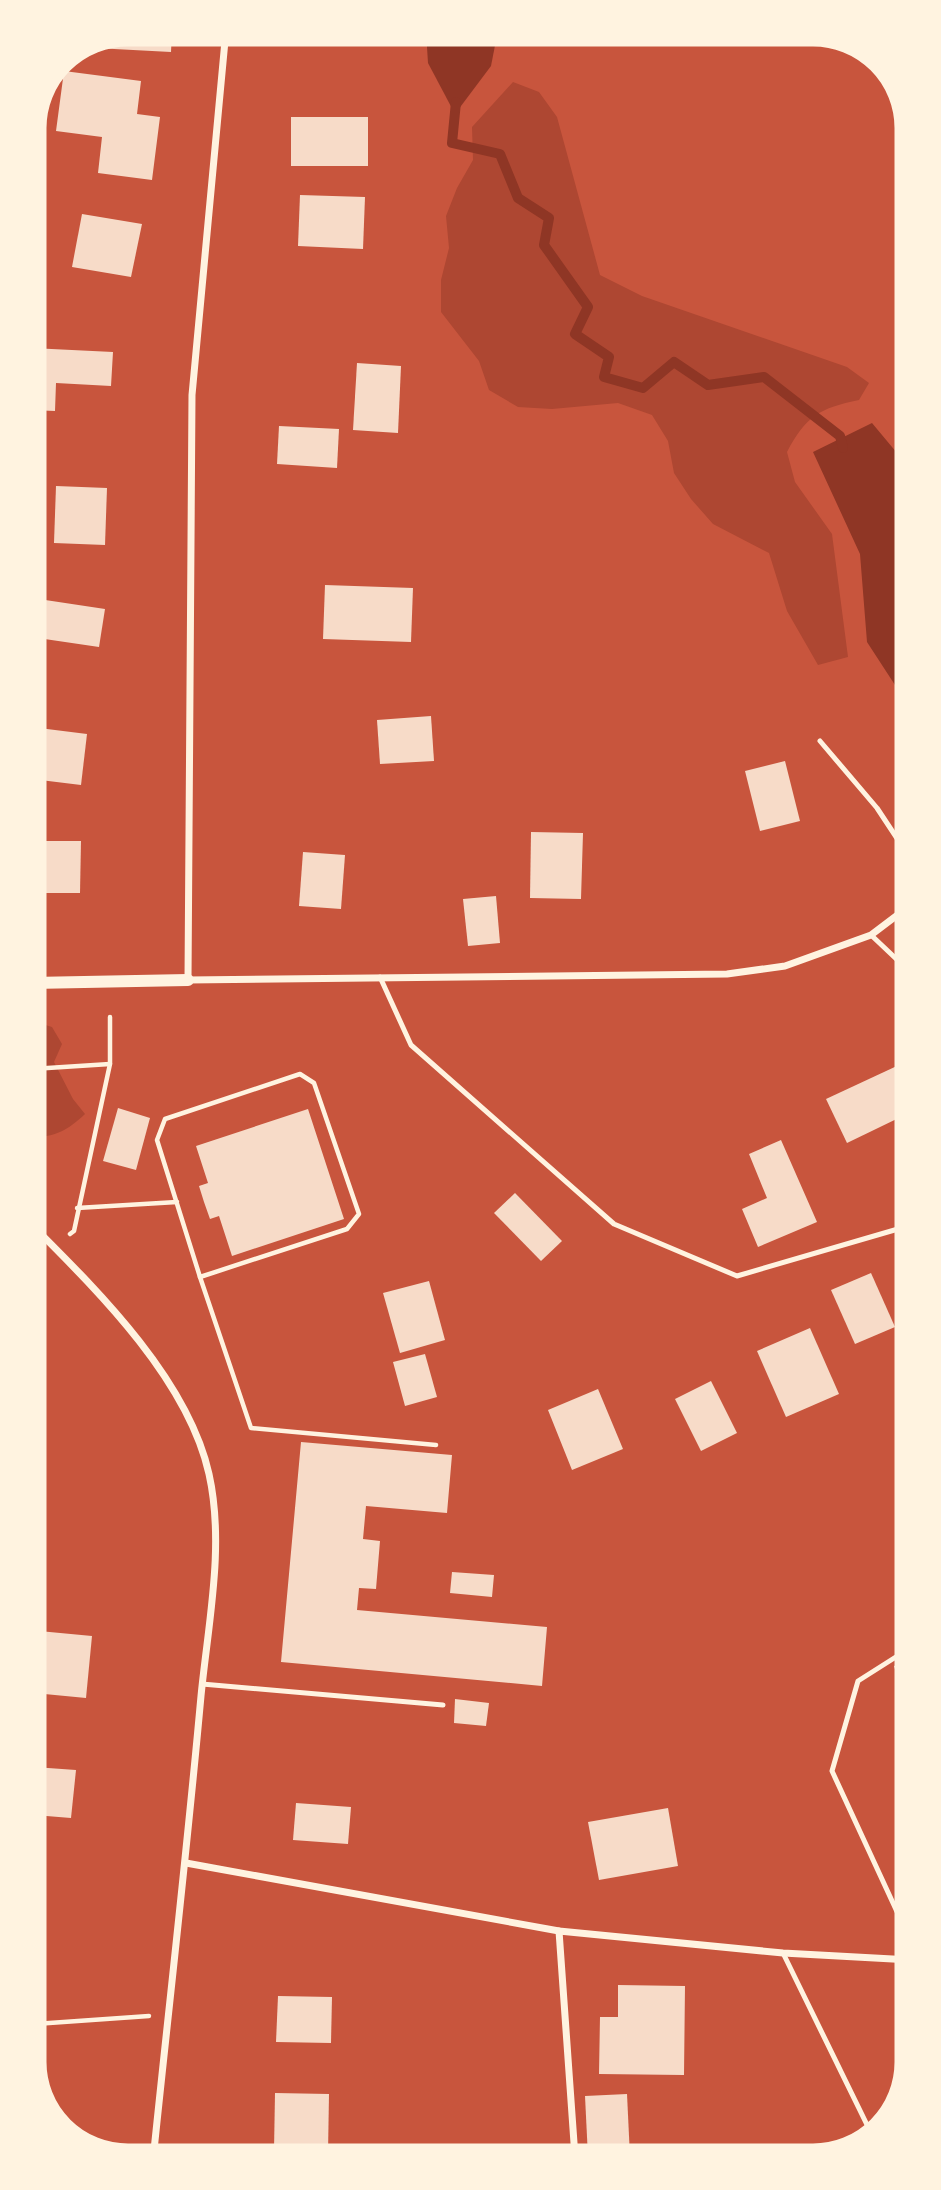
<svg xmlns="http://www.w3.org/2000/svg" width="941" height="2190" viewBox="0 0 941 2190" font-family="Inter,sans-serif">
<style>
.green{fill:#ae4732}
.water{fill:#8f3625}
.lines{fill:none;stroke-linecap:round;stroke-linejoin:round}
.stream{stroke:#8f3625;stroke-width:10}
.building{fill:#f7dbc8}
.path{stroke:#fff3e0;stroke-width:4.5}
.service{stroke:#fff3e0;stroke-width:5}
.minor{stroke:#fff3e0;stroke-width:7}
.tertiary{stroke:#fff3e0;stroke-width:12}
.rim{fill:none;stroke:#fff3e0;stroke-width:9}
</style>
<rect width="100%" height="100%" fill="#c8553d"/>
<!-- green -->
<g class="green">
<path d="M513,82l26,10 18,25 43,158 42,21 205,71 22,16 -10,17c-39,8 -53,16 -72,52l8,30 37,52 16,123 -30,8 -31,-54 -18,-58 -56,-29 -22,-25 -17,-26 -6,-32 -16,-26 -34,-12 -66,6 -34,-2 -29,-17 -10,-29 -38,-49v-32l8,-32 -3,-32 11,-28 16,-28 -1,-33z"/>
<path d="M32,1021l20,6 10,17 -8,18 19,37 12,15c-17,16 -29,23 -53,23z"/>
</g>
<!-- water -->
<g class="water">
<path d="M426,30h72l-7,36 -36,48 -27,-51z"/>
<path d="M872,423l35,42 1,240 -41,-63 -7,-88 -47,-102z"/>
</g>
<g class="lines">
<!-- stream -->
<path class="stream" d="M456,102l-4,41 48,11 18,44 31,20 -5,27 44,62 -13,27 34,23 -5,20 39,11 31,-26 34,23 56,-8 76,59 3,12"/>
</g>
<!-- building -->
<g class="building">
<path d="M128,30h44l-1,22 -76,-4v-5z"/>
<path d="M64,71l77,10 -4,33 23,3 -8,63 -54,-7 4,-36 -46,-6z"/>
<rect x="291" y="117" width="77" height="49"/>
<path d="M300,195l65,2 -2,52 -65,-3z"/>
<path d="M82,214l60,10 -11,53 -59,-10z"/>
<path d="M31,348l82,4 -2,34 -55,-3 -1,28 -24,-1z"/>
<path d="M357,363l44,3 -3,67 -45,-3z"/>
<path d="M279,426l60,3 -2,39 -60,-4z"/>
<path d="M56,486l51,2 -2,57 -51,-2z"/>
<path d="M325,585l88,3 -2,54 -88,-3z"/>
<path d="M32,598l73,11 -6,38 -68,-10z"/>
<path d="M431,716l3,45 -54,3 -3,-44z"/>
<path d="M31,727l56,7 -6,51 -49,-6z"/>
<path d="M785,761l15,60 -40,10 -15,-60z"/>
<path d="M531,832l52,1 -2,66 -51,-1z"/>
<path d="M32,841h49l-1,52h-48z"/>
<path d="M303,852l42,3 -4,54 -42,-3z"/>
<path d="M496,896l4,47 -32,3 -5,-47z"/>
<path d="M899,1065l10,20v28l-62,30 -21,-44z"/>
<path d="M118,1108l32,10 -14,52 -33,-9z"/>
<path d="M308,1109l36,110 -112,37 -13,-40 -9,3 -6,-17 -5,-16 9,-3 -12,-37z"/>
<path d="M781,1140l36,82 -59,25 -16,-38 25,-11 -18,-44z"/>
<path d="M515,1193l47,48 -21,20 -47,-48z"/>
<path d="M871,1273l24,54 -40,17 -24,-54z"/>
<path d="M429,1281l16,59 -45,13 -17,-60z"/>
<path d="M810,1328l29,66 -53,23 -29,-66z"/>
<path d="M425,1354l12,43 -32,9 -12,-44z"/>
<path d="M711,1381l26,52 -36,18 -26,-52z"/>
<path d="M598,1389l25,60 -51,21 -24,-60z"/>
<path d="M301,1442l151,13 -5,58 -81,-7 -3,33 17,2 -4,48 -17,-1 -2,22 190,17 -5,59 -261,-24z"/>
<path d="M33,1543l13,49 -12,3z"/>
<path d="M452,1572l42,3 -2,22 -42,-4z"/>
<path d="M39,1631l53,5 -6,62 -52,-5z"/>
<path d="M910,1661v57l-16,-52z"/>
<path d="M455,1699l34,4 -3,23 -32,-3z"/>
<path d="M34,1767l42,3 -5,48 -37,-3z"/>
<path d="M296,1803l55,4 -3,37 -55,-4z"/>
<path d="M668,1808l10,58 -79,14 -11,-58z"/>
<path d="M618,1985l67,1 -1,89 -85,-1 1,-57h18z"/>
<path d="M278,1996l54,1 -1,46 -55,-1z"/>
<path d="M275,2093l54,1 -1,59 -54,-2z"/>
<path d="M627,2094l3,63h-42l-3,-61z"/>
</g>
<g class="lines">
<!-- path -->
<g class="path">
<path d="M32,1069l78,-5"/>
<path d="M300,1074l14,9 45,131 -12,15 -147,48 -43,-137 8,-21z"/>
<path d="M77,1208l100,-6"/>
<path d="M70,1234l4,-3 36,-167v-47"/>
<path d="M200,1277l51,151 185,17"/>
<path d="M35,2024l114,-8"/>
</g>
<!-- service -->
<g class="service">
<path d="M820,741l57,67 31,47"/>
<path d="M871,935l37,35"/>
<path d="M380,977l31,68 203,179 123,52 161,-47 11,-9"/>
<path d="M898,1229l11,20"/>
<path d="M910,1648l-52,33 -26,90 79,171"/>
<path d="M202,1684l241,21"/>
<path d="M783,1953l89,182"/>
</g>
<!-- minor -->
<g class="minor">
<path d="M226,30l-34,365 -4,585 539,-6 58,-8 86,-31 37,-28"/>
<path d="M33,1226c66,66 155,154 176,248 16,72 -1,150 -8,222 -14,155 -32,309 -48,464"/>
<path d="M186,1863l373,68 224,22 128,7"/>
<path d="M559,1931l16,226"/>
</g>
<!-- tertiary -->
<path class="tertiary" d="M32,983l156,-3"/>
</g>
<!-- crop -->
<path d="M0 0H941V2190H0ZM128 42H813A86 86 0 0 1 899 128V2062A86 86 0 0 1 813 2148H128A86 86 0 0 1 42 2062V128A86 86 0 0 1 128 42Z" fill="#fff3e0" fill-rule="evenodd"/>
<path class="rim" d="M128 42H813A86 86 0 0 1 899 128V2062A86 86 0 0 1 813 2148H128A86 86 0 0 1 42 2062V128A86 86 0 0 1 128 42Z"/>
</svg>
